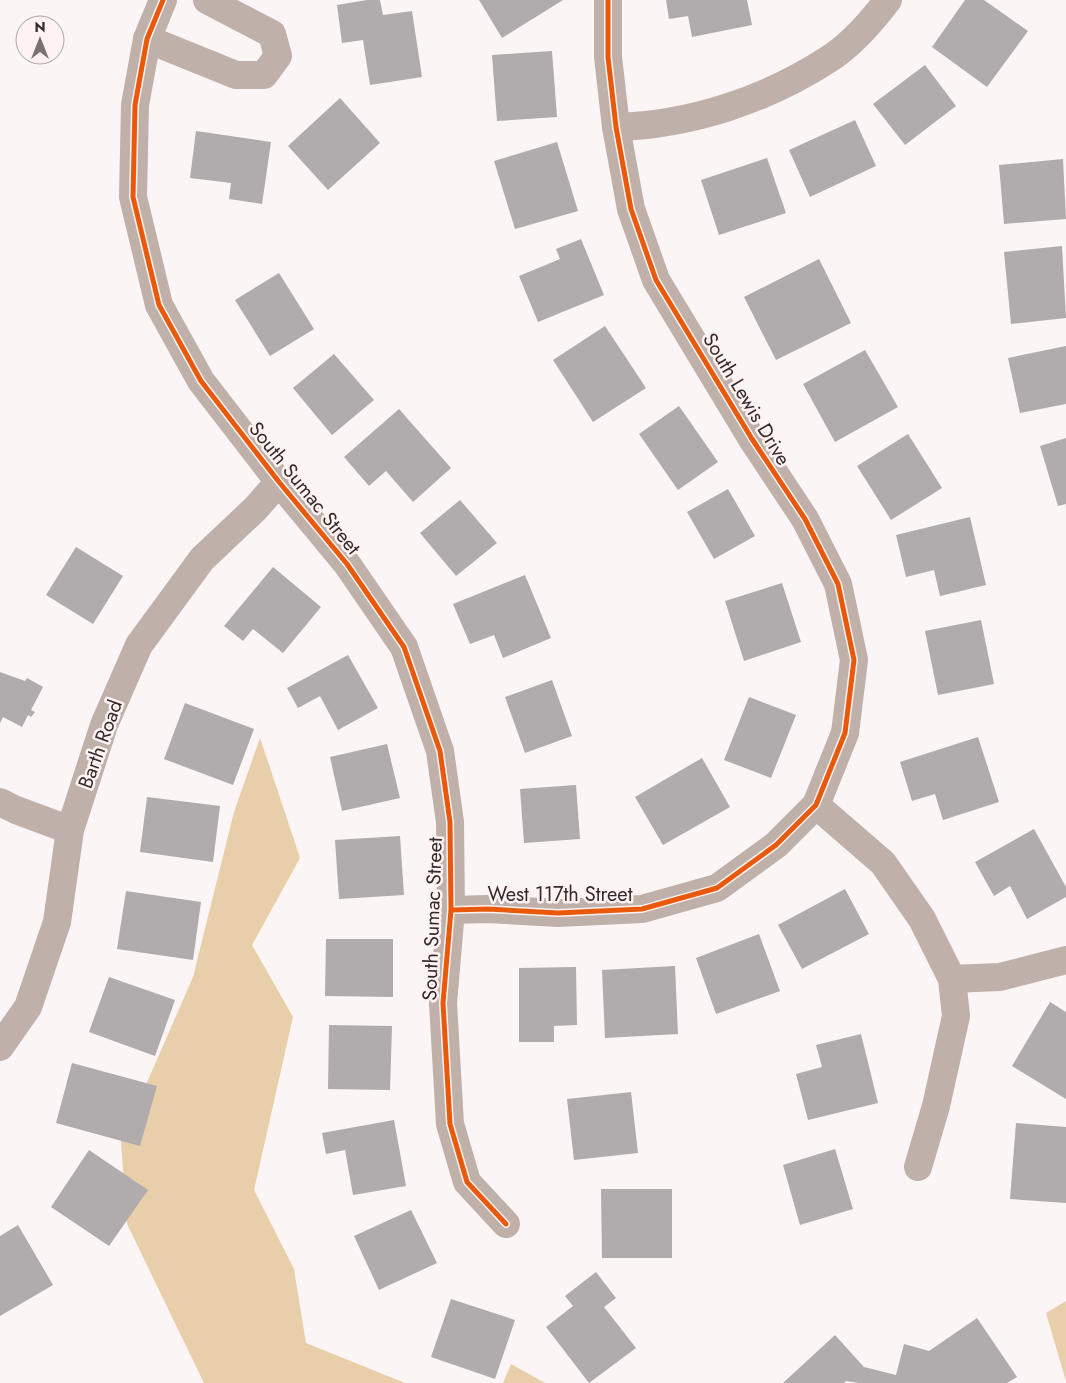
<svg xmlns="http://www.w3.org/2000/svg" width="1066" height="1383" viewBox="0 0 1066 1383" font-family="Jost,sans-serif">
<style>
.forest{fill:#e9ceaa}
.building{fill:#b0abac}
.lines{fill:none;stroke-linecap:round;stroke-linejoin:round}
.minor{stroke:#bfb0aa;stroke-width:28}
.cycleway-casing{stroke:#fef3f2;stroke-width:8}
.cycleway{stroke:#e8590c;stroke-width:5}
.labels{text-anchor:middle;stroke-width:5;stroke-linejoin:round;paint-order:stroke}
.street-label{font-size:20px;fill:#322b2b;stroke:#fef3f2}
</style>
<rect width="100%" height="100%" fill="#fbf5f5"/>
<!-- forest -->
<g class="forest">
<path d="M260,738l40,120 -48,87 41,72 -39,173 40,79 12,74 99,40h-201l-77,-159 -6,-82 72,-165 41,-165z"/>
<path d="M1066,1301v80l-20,-68z"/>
<path d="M511,1364l34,19h-42z"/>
</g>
<!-- building -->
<g class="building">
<path d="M367,0h13l3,15 29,-4 10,66 -52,8 -7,-45 -21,3 -5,-38z"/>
<path d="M479,0h84l-61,38z"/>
<path d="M666,0h81l5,25 -60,12 -4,-21 -19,3z"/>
<path d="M965,0h19l44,31 -41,56 -55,-40z"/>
<path d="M552,51l5,66 -60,4 -5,-66z"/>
<path d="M925,65l31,41 -51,39 -32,-41z"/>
<path d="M340,98l40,45 -52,47 -40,-44z"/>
<path d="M855,120l21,46 -66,31 -21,-47z"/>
<path d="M196,131l75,11 -9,62 -33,-5 2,-16 -41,-5z"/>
<path d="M557,142l21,69 -63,18 -21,-68z"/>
<path d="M767,158l19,55 -67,22 -18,-55z"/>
<path d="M1063,159l3,60 -62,5 -5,-59z"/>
<path d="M581,239l23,56 -66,27 -19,-46 41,-17 -4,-10z"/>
<path d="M1062,246l4,72 -55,6 -7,-72z"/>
<path d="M819,259l32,64 -75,37 -32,-63z"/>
<path d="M279,273l35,56 -44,27 -35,-56z"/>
<path d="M605,326l41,62 -53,34 -40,-62z"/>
<path d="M1066,346v58l-46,9 -12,-55z"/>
<path d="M865,350l33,57 -63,35 -32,-58z"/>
<path d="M334,354l40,46 -42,35 -39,-47z"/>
<path d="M679,406l39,56 -40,28 -39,-56z"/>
<path d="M399,409l52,59 -38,34 -27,-31 -17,15 -25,-29z"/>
<path d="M908,434l34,54 -51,32 -34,-54z"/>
<path d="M1066,438v66l-8,2 -18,-60z"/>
<path d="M728,489l27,47 -41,23 -27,-47z"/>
<path d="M460,500l37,43 -41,33 -36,-43z"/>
<path d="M970,517l16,68 -46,11 -6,-26 -28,7 -10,-42z"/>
<path d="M76,547l47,29 -30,48 -47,-29z"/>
<path d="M273,567l48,40 -38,46 -30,-24 -10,12 -19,-15z"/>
<path d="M525,575l26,63 -48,20 -9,-23 -24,9 -17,-40z"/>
<path d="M782,583l19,59 -57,19 -19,-60z"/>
<path d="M981,620l13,64 -56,11 -13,-64z"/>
<path d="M348,655l30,53 -40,22 -18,-34 -22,12 -11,-20z"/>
<path d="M0,672l25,9 2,-3 16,9 -12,23 4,2 -4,5 -3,-2 -6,12 -19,-10 -3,6z"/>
<path d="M552,680l20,56 -47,17 -20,-56z"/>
<path d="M749,697l47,18 -25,63 -47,-18z"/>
<path d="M185,703l69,26 -21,56 -69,-26z"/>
<path d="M978,737l21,65 -56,18 -8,-26 -23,7 -12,-39z"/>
<path d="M387,744l13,54 -58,13 -12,-54z"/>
<path d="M702,758l28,49 -67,38 -28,-48z"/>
<path d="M576,785l4,54 -56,4 -4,-54z"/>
<path d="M147,797l73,9 -7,56 -73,-10z"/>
<path d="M1034,829l32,58v10l-39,22 -17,-33 -16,10 -19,-34z"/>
<path d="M400,836l4,59 -65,4 -4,-59z"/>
<path d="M845,889l24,45 -67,35 -24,-44z"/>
<path d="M126,891l75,11 -8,58 -76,-11z"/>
<path d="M759,934l21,57 -64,23 -20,-56z"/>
<path d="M326,939h67v58l-68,-1z"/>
<path d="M675,966l3,68 -73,4 -3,-68z"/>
<path d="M576,967l1,58 -23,1v16h-35v-74z"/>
<path d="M109,977l66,23 -20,56 -66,-24z"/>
<path d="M1050,1002l16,10v87l-54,-33z"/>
<path d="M329,1025l63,1 -2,64 -62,-1z"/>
<path d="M861,1034l17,69 -70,17 -12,-46 26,-7 -6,-22z"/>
<path d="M72,1063l85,23 -17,60 -84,-23z"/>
<path d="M631,1092l7,61 -64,7 -7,-61z"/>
<path d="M394,1120l12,66 -53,9 -8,-45 -19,4 -4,-21z"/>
<path d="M1016,1123l50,4v76l-56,-4z"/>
<path d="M835,1149l18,60 -53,16 -17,-60z"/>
<path d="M89,1150l59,40 -39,56 -58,-39z"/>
<path d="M601,1189h71v69h-70z"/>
<path d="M411,1210l26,53 -58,27 -25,-54z"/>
<path d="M18,1225l35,60 -53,31v-80z"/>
<path d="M596,1272l20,26 -12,9 32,41 -47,35 -43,-56 27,-21 -8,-10z"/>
<path d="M451,1299l64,21 -20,59 -64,-22z"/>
<path d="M977,1318l40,59 -10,6h-148l-13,-2 -2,2h-61l52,-48 29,32 32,8 8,-31 25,7z"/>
</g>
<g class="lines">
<!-- minor -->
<g class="minor">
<path d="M163,0l-16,39 -12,66 -2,92 26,108 42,76 78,101 68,82 57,83 36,104 10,71 1,88 -8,93 7,121 17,58 39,42"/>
<path d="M147,39l89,36h28l14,-19 -6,-22 -65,-34"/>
<path d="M616,127c74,-2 150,-27 213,-68 22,-14 43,-38 59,-59"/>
<path d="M0,802l16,8 54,20"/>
<path d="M816,805l67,58 39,56 30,60 4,37 -20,90 -18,61"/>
<path d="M451,910l37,-1 70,4 84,-4 75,-21 59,-43 40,-40 29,-72 9,-73 -16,-76 -33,-65 -53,-80 -96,-159 -25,-71 -15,-82 -8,-70v-57"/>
<path d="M952,979l48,-2 66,-17"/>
<path d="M0,1047l28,-40 29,-85 13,-92 34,-105 35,-80 63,-86 53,-50 24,-27"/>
</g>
<defs>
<g id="cycleway">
<path d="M163,0l-16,39 -12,66 -2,92 26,108 42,76 78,101 68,82 57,83 36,104 10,71 1,88 -8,93 7,121 17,58 39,42"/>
<path d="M451,910l37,-1 70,4 84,-4 75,-21 59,-43 40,-40 29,-72 9,-73 -16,-76 -33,-65 -53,-80 -96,-159 -25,-71 -15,-82 -8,-70v-57"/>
</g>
</defs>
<!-- cycleway casing -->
<use href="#cycleway" class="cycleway-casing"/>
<!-- cycleway -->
<use href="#cycleway" class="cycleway"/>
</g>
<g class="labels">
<!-- street labels -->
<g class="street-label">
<text transform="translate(747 399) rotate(59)" y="7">South Lewis Drive</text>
<text transform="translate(305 488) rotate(51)" y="7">South Sumac Street</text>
<text transform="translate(100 744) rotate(-70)" y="7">Barth Road</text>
<text x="560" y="901">West 117th Street</text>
<text transform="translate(432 919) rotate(-88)" y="7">South Sumac Street</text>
</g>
</g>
<!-- north arrow -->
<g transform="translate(40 40)"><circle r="24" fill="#fef3f2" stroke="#aca3a2"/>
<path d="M0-4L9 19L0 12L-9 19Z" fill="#787272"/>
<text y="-8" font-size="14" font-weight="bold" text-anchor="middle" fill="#322b2b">N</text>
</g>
</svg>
